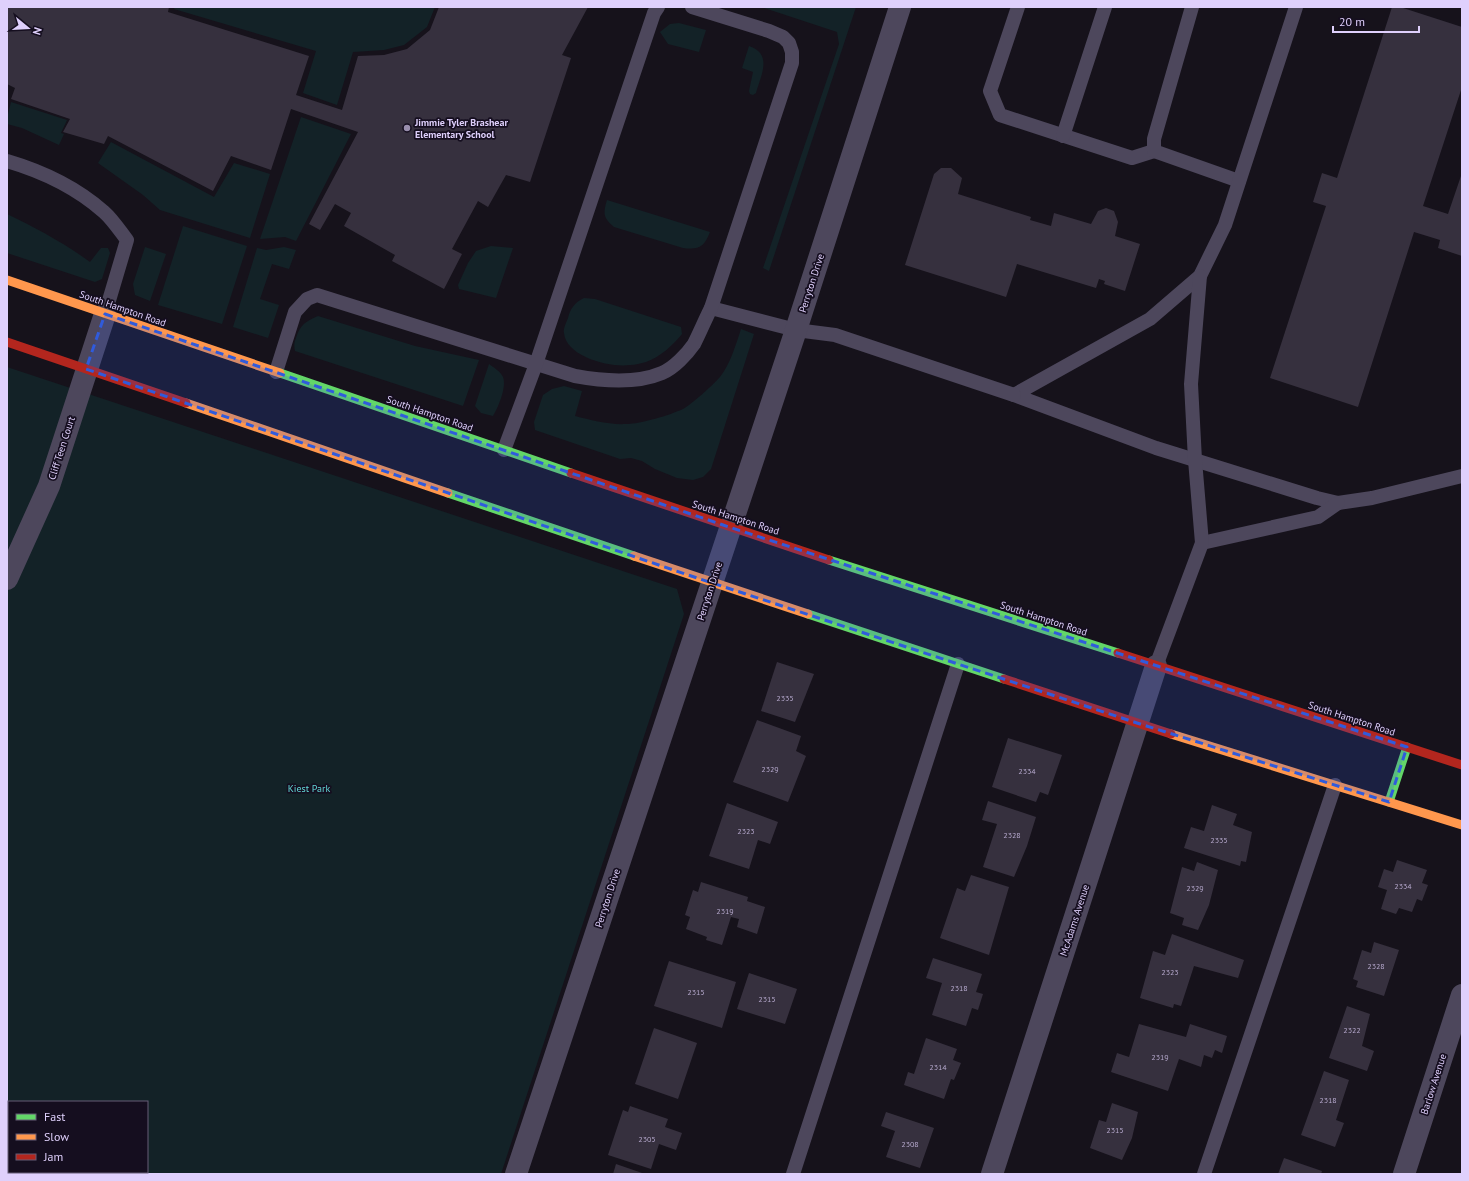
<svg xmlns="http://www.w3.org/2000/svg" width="1469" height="1181" viewBox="0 0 1469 1181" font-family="'PT Sans',sans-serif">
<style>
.green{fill:#132227;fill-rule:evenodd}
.building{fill:#36303e}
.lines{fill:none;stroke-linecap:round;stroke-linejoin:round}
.lane{stroke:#4d475c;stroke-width:14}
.street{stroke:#4d475c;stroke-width:22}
.fast{stroke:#63d668;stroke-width:9}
.slow{stroke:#ff974d;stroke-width:9}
.jam{stroke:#b3261e;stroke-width:9}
.marked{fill:#305bdc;fill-opacity:0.2;stroke:#305bdc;stroke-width:3;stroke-dasharray:8 5;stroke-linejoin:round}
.poi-dot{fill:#998ead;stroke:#150e1f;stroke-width:1.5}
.labels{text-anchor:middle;stroke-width:3.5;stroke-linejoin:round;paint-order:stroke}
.number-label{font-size:8px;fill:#b5a8cc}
.poi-label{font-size:10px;font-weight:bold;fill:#dfd0fc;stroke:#150e1f;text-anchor:start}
.street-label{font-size:10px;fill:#dfd0fc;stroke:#150e1f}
.park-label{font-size:10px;fill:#61d6d5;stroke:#150e1f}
</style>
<rect width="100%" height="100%" fill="#16121b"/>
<!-- green -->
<g class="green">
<path d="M175,7h260l-8,20 -23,18 -20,5 -31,2 -16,53 -34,-12 13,-42 -142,-42z"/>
<path d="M761,7h95l-87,264 -6,-3 76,-224 -2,-12z"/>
<path d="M679,23l27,7 -7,22 -31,-8 -8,-12 10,-8z"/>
<path d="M749,46c24,8 12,29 7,47l-3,2 -3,-1 -1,-3 4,-19 -11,-4z"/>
<path d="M11,102l56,18 -6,13 3,1 -5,11 -37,-17 -15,-4v-6z"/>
<path d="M301,117l50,17 -55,107 -11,-4 -25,2z"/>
<path d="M111,142l103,55 20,-34 36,11 -20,64 -90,-28 -17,-15 -45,-32z"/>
<path d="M607,200l103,32c-6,15 -11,18 -27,16l-69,-21c-11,-9 -11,-14 -7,-27z"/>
<path d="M7,214c29,14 57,29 83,48l11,-14h7l2,5 -8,26 -7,3 -88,-29z"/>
<path d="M183,226l64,20 -25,78 -64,-19z"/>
<path d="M491,246l22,2 -17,50 -37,-9 -1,-4 10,-22 8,-12z"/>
<path d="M145,247l21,7 -16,47 -15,-6 -2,-11z"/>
<path d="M284,247l12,3 -7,19 -17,-5 -12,35 19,6 -11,33 -35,-11 24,-79 9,2z"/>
<path d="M584,298l11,1 86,28 1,7c-10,12 -22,23 -36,28 -5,1 -11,3 -16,3 -19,3 -64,-8 -66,-32 -1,-4 2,-10 4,-15 2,-9 7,-16 16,-20z"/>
<path d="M318,316l97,30 64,14 -16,46 -168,-55c-1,-6 -1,-8 1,-13 5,-14 9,-16 22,-22z"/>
<path d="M741,329l13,5 -43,135 -8,8 -10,3 -16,-2 -22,-9 -13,-8 -11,-3 -11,1 -85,-29 -1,-8 9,-27 9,-6 12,-3 18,5 -7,25c16,4 34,9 51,8 15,0 44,-9 57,-15 9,-5 30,-24 37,-32 10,-12 16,-33 21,-48z"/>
<path d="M489,364c4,3 11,7 14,13 4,10 -5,31 -10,39l-12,-3 -6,-7z"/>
<path d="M7,367l670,222 7,25 -183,560h-494zM9,1102h138v70h-138z"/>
</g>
<!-- building -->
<g class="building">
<path d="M7,7h162l-1,5 141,44 -13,39 46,15 16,-54 26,-1 23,-6 23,-19 9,-23h149l-26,48 9,3 -41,124 -24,-7 -18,32 -10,-6 -26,48 10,5 -18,35 -52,-28 3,-6 -51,-29 7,-13 -16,-9 -15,26 -11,-6 49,-92 -67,-23 -20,61 -40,-14 -18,35 -105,-55 -4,8 -41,-12 7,-13 -59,-20 4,-11 -8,-4z"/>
<path d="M1392,7h8l62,20v60l-39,119 25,8 14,-41v83l-24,-8 2,-8 -26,-8 -56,175 -88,-29 56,-172 -13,-4 9,-29 15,5z"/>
<path d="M941,168h10l11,10 -4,16 73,23 -1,3 21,6 3,-13 37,11 7,-13 8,-3 8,3 4,11 -3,14 25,8 -15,47 -21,-7 1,-3 -6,-2 -3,9 -79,-24 -11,33 -101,-32 29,-91z"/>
<path d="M777,662l37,12 -19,48 -34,-11z"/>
<path d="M757,720l44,16 -5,15 10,5 -18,46 -55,-20z"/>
<path d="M1008,738l54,17 -14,40 -8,-3 -4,10 -44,-15z"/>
<path d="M988,801l48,16 -9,29 -13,31 -31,-10 14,-43 -15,-4z"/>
<path d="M727,803l51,19 -8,22 -12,-4 -9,29 -40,-13z"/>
<path d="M1212,805l25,9 -4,11 19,7 -6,30 -5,-1 -1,5 -56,-18 7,-21 13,4z"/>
<path d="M1397,860l30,10 -5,13 6,2 -6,16 -5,-2 -5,13 -13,-4 -3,6 -15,-5 6,-19 -9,-3 6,-18 9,3z"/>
<path d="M1197,862l21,8 -9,35 -11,25 -16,-5 2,-7 -14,-5 12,-46 12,4z"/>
<path d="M971,875l38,12 -20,68 -49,-17 17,-50 8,3z"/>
<path d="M701,882l47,15 -1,4 18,6 -8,27 -20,-7 2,-8 -8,-2 -9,28 -16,-5 1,-3 -21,-8 4,-12 -5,-2 8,-25 5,2z"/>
<path d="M1172,934l72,26 -6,18 -44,-12 -13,40 -7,-2 -1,4 -33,-10 13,-47 12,4z"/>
<path d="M1374,942l25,8 -15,46 -28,-9 2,-6 -5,-2 9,-29 9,3z"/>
<path d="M933,958l49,16 -6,18 7,2 -5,16 -6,-2 -6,18 -34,-11 10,-32 -16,-5z"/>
<path d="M669,961l67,21 -14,46 -68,-22z"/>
<path d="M749,973l48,16 -12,35 -48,-15z"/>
<path d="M1347,1006l23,8 -8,32 12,5 -7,20 -38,-13z"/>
<path d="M1139,1024l47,13 4,-13 37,12 -5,17 -7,-3 -3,8 -8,-3 -3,12 -22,-8 -11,32 -57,-19 6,-19 12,4z"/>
<path d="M654,1028l43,15 -19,56 -43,-15z"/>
<path d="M926,1038l31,11 -4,11 8,3 -7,17 -3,-1 -7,20 -40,-14 4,-13 6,2z"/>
<path d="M1324,1071l25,9 -13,40 8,3 -9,24 -34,-12z"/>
<path d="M1112,1103l26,9 -6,26 -10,22 -32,-12 9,-28 7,2z"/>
<path d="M630,1106l38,13 -3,8 17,6 -6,17 -17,-6 -8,25 -43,-14 15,-45 5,2z"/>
<path d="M886,1112l48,16 -14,40 -34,-11 9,-26 -14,-5z"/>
<path d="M1284,1158l38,13 -1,3h-43z"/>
<path d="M616,1164l29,10h-32z"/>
</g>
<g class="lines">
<!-- lane -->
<g class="lane">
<path d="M1018,7l-28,84 10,24 132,43 22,-7"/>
<path d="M1192,7l-38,132v12l85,30"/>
<path d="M1296,7l-71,218 -25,51 -50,43 -136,76 142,53 161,50 21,5 34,-5 90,-22"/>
<path d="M1063,136l42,-129"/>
<path d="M7,161c34,10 70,27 97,51 9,8 16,19 23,28l-22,74"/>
<path d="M711,308l85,22 39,5 179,60"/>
<path d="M276,372l19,-60 12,-13 10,-4 258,81c27,5 61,8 87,-3 12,-5 25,-19 32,-29 6,-12 11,-24 17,-36l81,-245v-11l-3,-9 -6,-6 -14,-6 -77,-24"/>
<path d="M504,450l32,-86 118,-351 4,-6"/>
<path d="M1202,543l116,-26 20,-14"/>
<path d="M1156,666l46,-123 -7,-83 -4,-76 9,-108"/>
<path d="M793,1174l165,-510"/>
<path d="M1204,1174l131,-389"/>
</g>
<!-- street -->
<g class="street">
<path d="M7,579l42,-93 56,-172"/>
<path d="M516,1174l280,-844 104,-323"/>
<path d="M992,1174l164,-508"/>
<path d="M1404,1174l58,-179"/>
</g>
<!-- fast -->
<g class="fast">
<path d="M280,373l291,100"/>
<path d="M448,493l186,63"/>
<path d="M829,560l289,93"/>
<path d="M808,614l196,65"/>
<path d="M1389,802l18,-55"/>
</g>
<!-- slow -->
<g class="slow">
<path d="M7,280l273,93"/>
<path d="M186,403l262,90"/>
<path d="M634,556l174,58"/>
<path d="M1171,734l291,91"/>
</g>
<!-- jam -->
<g class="jam">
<path d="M7,342l179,61"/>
<path d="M571,473l258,87"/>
<path d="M1118,653l344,112"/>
<path d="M1004,679l167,55"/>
</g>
</g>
<!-- marked area -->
<path class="marked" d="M105,314l624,213 678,220 -18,55 -252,-79 -452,-149 -599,-205z"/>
<!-- markers -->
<circle class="poi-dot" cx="407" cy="128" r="4"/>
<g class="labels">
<!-- number labels -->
<g class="number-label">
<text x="785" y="701">2335</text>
<text x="770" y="772">2329</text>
<text x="1027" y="774">2334</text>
<text x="746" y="834">2323</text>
<text x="1012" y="838">2328</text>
<text x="1219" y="843">2335</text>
<text x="1403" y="889">2334</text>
<text x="1195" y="891">2329</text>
<text x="725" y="914">2319</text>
<text x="1376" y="969">2328</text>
<text x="1170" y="975">2323</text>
<text x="959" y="991">2318</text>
<text x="696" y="995">2315</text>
<text x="767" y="1002">2315</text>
<text x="1352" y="1033">2322</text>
<text x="1160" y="1060">2319</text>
<text x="938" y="1070">2314</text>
<text x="1328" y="1103">2318</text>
<text x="1115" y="1133">2315</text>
<text x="647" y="1142">2305</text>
<text x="910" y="1147">2308</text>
</g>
<!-- poi labels -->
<g class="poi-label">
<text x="415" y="126">Jimmie Tyler Brashear<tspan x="415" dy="12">Elementary School</tspan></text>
</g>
<!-- street labels -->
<g class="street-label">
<text transform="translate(811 283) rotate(-72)" y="4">Perryton Drive</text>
<text transform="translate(123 308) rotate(19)" y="4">South Hampton Road</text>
<text transform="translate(430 413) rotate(19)" y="4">South Hampton Road</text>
<text transform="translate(61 448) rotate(-72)" y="4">Cliff Teen Court</text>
<text transform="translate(736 517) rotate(18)" y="4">South Hampton Road</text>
<text transform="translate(709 591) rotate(-72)" y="4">Perryton Drive</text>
<text transform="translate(1044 618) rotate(18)" y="4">South Hampton Road</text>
<text transform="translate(1352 718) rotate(18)" y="4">South Hampton Road</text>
<text transform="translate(607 898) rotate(-72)" y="4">Perryton Drive</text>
<text transform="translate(1074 920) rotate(-72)" y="4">McAdams Avenue</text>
<text transform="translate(1433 1084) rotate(-72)" y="4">Barlow Avenue</text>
</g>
<!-- park labels -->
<g class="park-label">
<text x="309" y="792">Kiest Park</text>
</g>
</g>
<!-- border -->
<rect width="1469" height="1181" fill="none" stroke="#dfd0fc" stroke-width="16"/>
<!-- legend -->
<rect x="8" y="1101" width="140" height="72" fill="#150e1f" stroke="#665c77"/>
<rect x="16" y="1114" width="20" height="6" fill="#63d668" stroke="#665c77"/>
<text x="44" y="1121" font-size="12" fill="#dfd0fc">Fast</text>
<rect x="16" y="1134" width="20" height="6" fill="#ff974d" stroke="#665c77"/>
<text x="44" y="1141" font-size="12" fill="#dfd0fc">Slow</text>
<rect x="16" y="1154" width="20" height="6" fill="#b3261e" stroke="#665c77"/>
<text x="44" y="1161" font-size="12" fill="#dfd0fc">Jam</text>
<!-- north arrow -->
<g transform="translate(28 28) rotate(108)" stroke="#150e1f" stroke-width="3" paint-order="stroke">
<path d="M0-3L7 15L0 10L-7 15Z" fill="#dfd0fc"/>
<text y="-6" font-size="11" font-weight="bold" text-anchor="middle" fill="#dfd0fc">N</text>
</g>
<!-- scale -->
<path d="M1333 26v6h86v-6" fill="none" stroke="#dfd0fc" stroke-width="2"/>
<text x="1339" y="26" font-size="12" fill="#dfd0fc" stroke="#150e1f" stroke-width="3" paint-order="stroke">20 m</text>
</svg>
